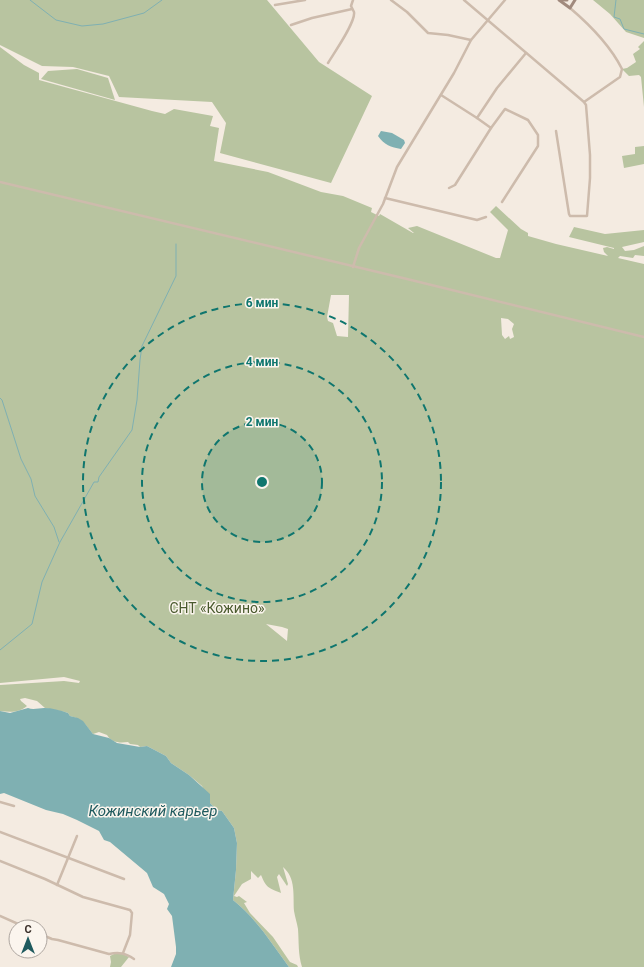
<svg xmlns="http://www.w3.org/2000/svg" width="644" height="967" viewBox="0 0 644 967" font-family="Roboto,sans-serif">
<style>
.green{fill:#b8c4a0;fill-rule:evenodd}
.water{fill:#7fb0b2}
.lines{fill:none;stroke-linecap:round;stroke-linejoin:round}
.stream{stroke:#7fb0b2;stroke-width:1}
.street{stroke:#cdbbac;stroke-width:2.5}
.secondary{stroke:#a18a7d;stroke-width:3}
.ring{fill:none;stroke:#0f766e;stroke-width:2;stroke-dasharray:7 5}
.labels{text-anchor:middle;stroke-width:3;stroke-linejoin:round;paint-order:stroke}
.park-label{font-size:14px;fill:#4a5a2e;stroke:#fbf5ee}
.water-label{font-size:15px;font-style:italic;fill:#1f5a5e;stroke:#fbf5ee}
.centre{fill:#0f766e;stroke:#fbf5ee;stroke-width:2}
.ring-label{font-size:12px;text-anchor:middle;font-weight:bold;fill:#0f766e;stroke:#fbf5ee;stroke-width:3;stroke-linejoin:round;paint-order:stroke}
</style>
<rect width="100%" height="100%" fill="#f4ebe1"/>
<!-- green -->
<g class="green">
<path d="M0,0h267l52,62 53,34 -41,87 -111,-30 6,-30 -14,-21 -93,-5 -10,-21 -36,-9 -31,-1 -42,-21z"/>
<path d="M593,0h51v38l-18,-6 -16,-18z"/>
<path d="M644,41v66l-3,-30 -2,-2 -10,1 -7,-7 5,-1 9,-6 -3,-8 7,-5 -2,-2z"/>
<path d="M0,47l24,18 15,8v7l113,31 13,3 9,-5 39,7 -3,10 9,2 -5,33 54,11 53,20 22,4 29,12 -1,4 8,4 1,-2 33,19h1l-6,-5 9,-2 79,32h4l8,-28 -18,-18 6,-6 25,23 7,4v3l28,8 52,12 -4,-4 -1,-4 4,-1 7,2v-1l-45,-11 5,-10 31,7 39,-4v12l-22,5 3,4 9,-1 10,-4v10l-9,-1 -2,3 -13,-2 -2,2 26,6v703h-342c-4,-13 -3,-24 -4,-38 -1,-6 -3,-12 -4,-18 -1,-16 2,-33 -11,-44l5,17 -1,2 -8,-12 -2,3 4,16c-13,-5 -15,-6 -20,-18l-3,3 -7,-7v8l-9,5 -8,12 3,1 2,-1 8,6 -3,1 6,10 23,24 17,25 7,3 1,2h-9c-17,-23 -33,-49 -56,-67l3,-30 1,-27 -3,-15 -12,-17 -5,-1 -7,-7 -8,-17 -13,-11 -18,-12 -5,-7 -19,-10 -7,1 -2,-2 -8,-1 -2,-2c-8,1 -16,1 -21,-7l-8,-3 -6,2c-8,-10 -10,-15 -23,-18l-2,-3 -3,-1 -20,-4 -8,-7 -12,-3 -5,1 1,2 6,5c-8,7 -17,6 -27,5v-26l64,-4 15,2 1,-2 -16,-4 -64,6zM331,295h18l-1,42 -11,-1 -4,-13 -5,-2 -1,-4zM501,318l7,1 6,5 -2,5 2,8 -4,2 -1,-3 -4,3 -3,-4zM266,624l16,3 6,2 -1,12z"/>
<path d="M77,69l31,9 7,22 -74,-21 7,-8z"/>
<path d="M644,146v18l-20,4 -2,-12 13,-2v-7z"/>
<path d="M114,954h9l6,3 -8,10h-11l1,-5 -1,-6z"/>
</g>
<!-- water -->
<g class="water">
<path d="M381,131l11,2 12,7 1,3 -4,6c-10,-2 -17,-4 -23,-13z"/>
<path d="M28,708c5,2 11,0 16,0 8,0 16,2 24,5l2,3 8,2 5,3 10,13 16,4 8,5 23,4 7,-1 19,10 5,7 18,12 21,19v9l7,7 5,1 12,17 3,15 -1,27 -3,30c23,18 39,44 56,67h-118l5,-13v-7l-4,-31 -5,-7 2,-5 -5,-10 -11,-7 -6,-14 -37,-31 -6,-2 -5,-9 -22,-11 -14,-6 -17,-4 -42,-17 -4,1v-83l10,2z"/>
</g>
<g class="lines">
<!-- stream -->
<g class="stream">
<path d="M30,0l26,20 26,6 21,-2 41,-11 18,-13"/>
<path d="M616,0l-2,17 6,2 4,10 20,5"/>
<path d="M0,398l2,2 19,59 10,20 4,17 19,31 5,15"/>
<path d="M0,650l32,-26 10,-42 18,-40 34,-60h4l1,-5 33,-47 5,-30 3,-40 2,-14 34,-70v-32"/>
</g>
<!-- street -->
<g class="street">
<path d="M391,0l16,12 21,21 20,2 23,5"/>
<path d="M464,0l120,102"/>
<path d="M275,5l30,-5"/>
<path d="M291,25l21,-7 40,-9"/>
<path d="M328,63c6,-10 28,-41 26,-51 -1,-2 -2,-4 -3,-6l2,-6"/>
<path d="M441,95l36,23 20,-30 29,-35"/>
<path d="M477,118l14,10 14,-19 23,11 10,15v11l-36,56"/>
<path d="M556,131l13,83 1,2h17l3,-38v-23l-4,-50 -2,-3 36,-25 2,-8c-12,-24 -32,-44 -52,-61"/>
<path d="M0,182l407,97 237,58"/>
<path d="M449,188l6,-3 36,-57"/>
<path d="M385,198l92,22 9,-3"/>
<path d="M353,267l6,-19 24,-44 14,-37 57,-94 17,-33 34,-40"/>
<path d="M0,802l14,4"/>
<path d="M0,832l124,47"/>
<path d="M0,861l45,18 38,18 47,13 2,3 -2,22 -7,18"/>
<path d="M57,885l20,-49"/>
<path d="M0,916l25,11"/>
<path d="M40,934l12,5 6,1 51,14c10,-2 16,-1 25,5"/>
</g>
<!-- secondary -->
<g class="secondary">
<path d="M559,0l11,8 5,-8"/>
<path d="M560,0h7"/>
</g>
</g>
<!-- distance rings -->
<circle cx="262" cy="482" r="60" fill="#0f766e" fill-opacity=".12"/>
<g class="ring">
<circle cx="262" cy="482" r="60"/>
<circle cx="262" cy="482" r="120"/>
<circle cx="262" cy="482" r="179"/>
</g>
<g class="labels">
<!-- park labels -->
<g class="park-label">
<text x="217" y="613">СНТ «Кожино»</text>
</g>
<!-- water labels -->
<g class="water-label">
<text x="153" y="816">Кожинский карьер</text>
</g>
</g>
<circle cx="262" cy="482" r="6" class="centre"/>
<g class="ring-label">
<text x="262" y="307">6 мин</text>
<text x="262" y="366">4 мин</text>
<text x="262" y="426">2 мин</text>
</g>
<!-- north arrow -->
<g transform="translate(28 939)"><circle r="19" fill="#fbf5ee" stroke="#aea6a0"/>
<path d="M0-3L7 15L0 10L-7 15Z" fill="#1f5a5e"/>
<text y="-6" font-size="11" font-weight="bold" text-anchor="middle" fill="#3b302b">С</text>
</g>
</svg>
